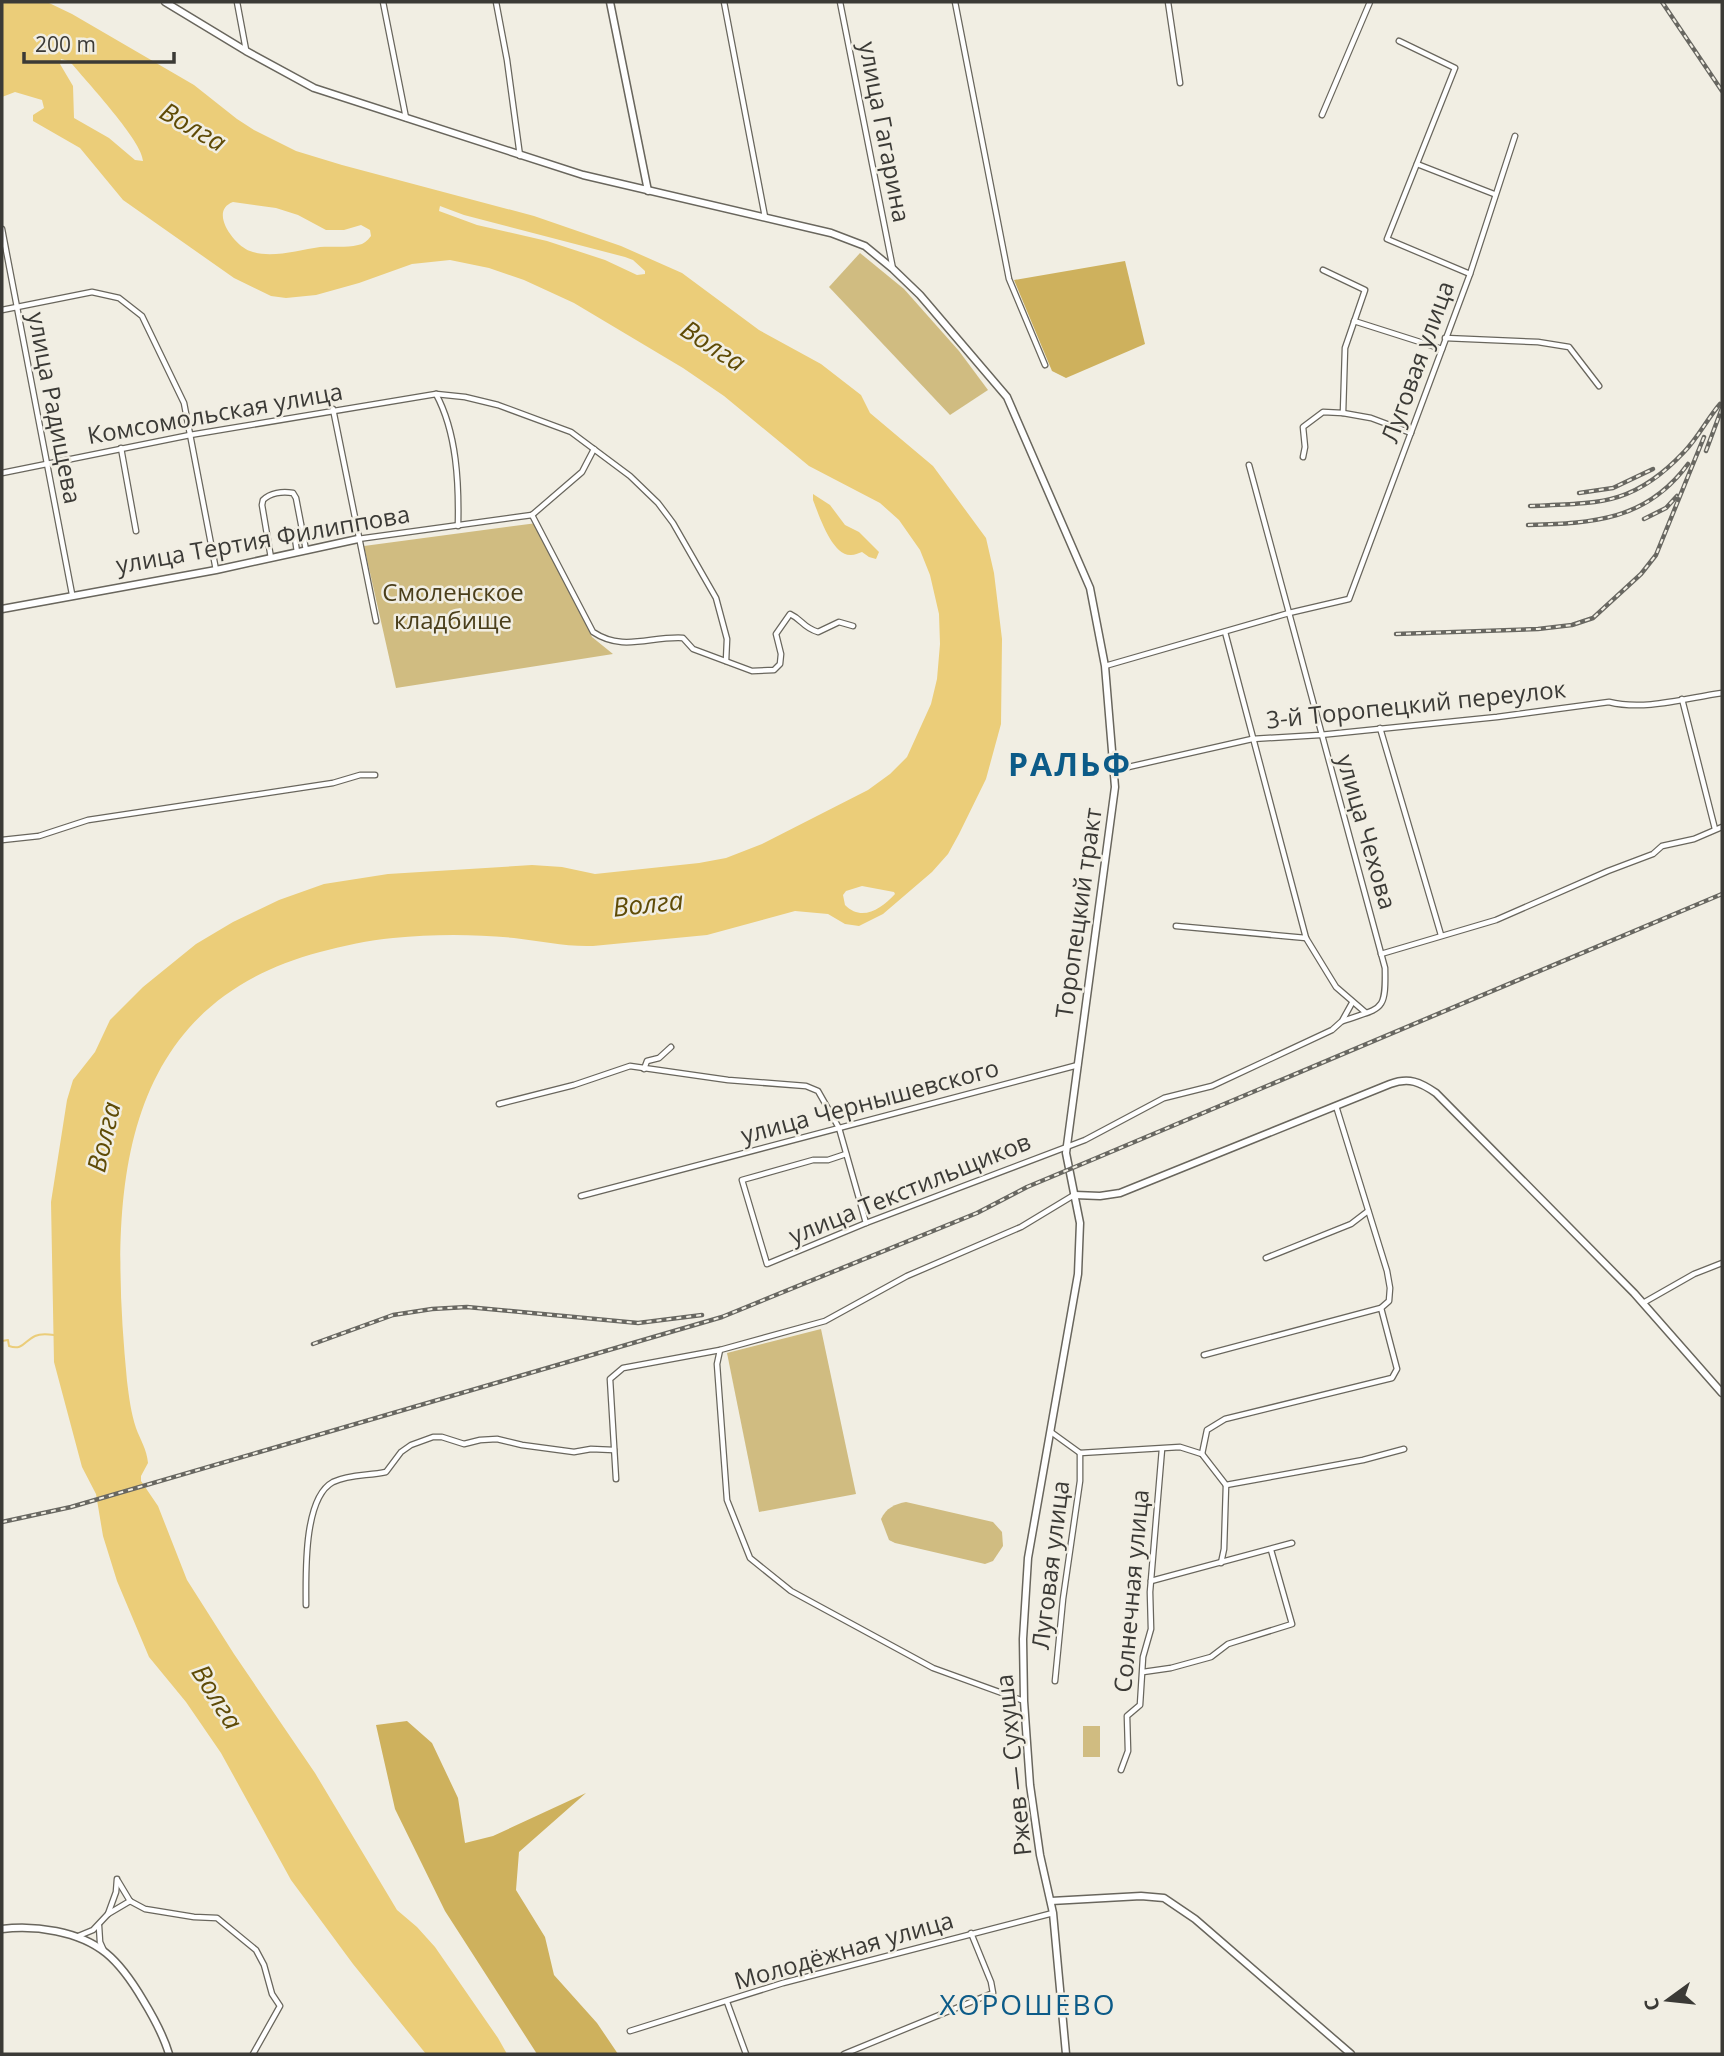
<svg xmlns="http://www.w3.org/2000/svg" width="1724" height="2056" viewBox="0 0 1724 2056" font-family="'Open Sans',sans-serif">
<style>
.green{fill:#d0bc81}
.forest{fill:#ceb15d}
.water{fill:#ebcd79;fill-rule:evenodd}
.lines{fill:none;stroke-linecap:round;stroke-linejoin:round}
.stream{stroke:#ebcd79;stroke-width:2}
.street-casing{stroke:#69665d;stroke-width:7}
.secondary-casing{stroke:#69665d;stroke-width:9}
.street{stroke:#fff;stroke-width:4.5}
.secondary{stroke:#fff;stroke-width:6}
.rail-casing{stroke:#686761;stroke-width:4.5}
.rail{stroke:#f1eee3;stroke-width:2;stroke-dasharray:5;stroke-linecap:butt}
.labels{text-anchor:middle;stroke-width:5;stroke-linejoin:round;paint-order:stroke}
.street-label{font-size:24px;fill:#3b3a36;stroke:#f1eee3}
.park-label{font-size:24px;fill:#4a3e1a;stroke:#f1eee3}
.water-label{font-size:26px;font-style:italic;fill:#5f4b06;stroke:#f1eee3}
.quarter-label{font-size:28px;letter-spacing:2px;fill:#0c5b88;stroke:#f1eee3}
.district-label{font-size:32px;font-weight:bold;letter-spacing:2px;fill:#0c5b88;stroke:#f1eee3}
</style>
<rect width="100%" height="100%" fill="#f1eee3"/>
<!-- green -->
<g class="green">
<path d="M860,253l44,36 55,62 29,39 -38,25 -121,-128z"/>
<path d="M537,523l55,114 21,17 -217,34 -32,-142z"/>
<path d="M821,1329l35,165 -97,18 -32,-159z"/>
<path d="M906,1502l87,20 9,10 1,14 -10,15 -8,3 -90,-21 -6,-3 -8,-21c5,-11 14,-15 25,-17z"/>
<rect x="1083" y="1726" width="17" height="31"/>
</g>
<!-- forest -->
<g class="forest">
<path d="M1125,261l20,83 -79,34 -14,-7 -38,-91z"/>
<path d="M407,1721l25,22 26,55 7,45 28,-7 93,-43 -67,59 -3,38 29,47 9,38 43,48 21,31h-81l-92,-143 -50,-102 -19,-84z"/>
</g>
<!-- water -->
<g class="water">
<path d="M2,2h45l25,12 122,71 43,34 17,11 42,21 46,14 192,51 87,30 61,27 77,57 62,34 40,31 9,18 63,53 53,72 8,35 8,66 -1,85 -15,55 -27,55 -11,20 -16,18 -49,42 -24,12 -14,-2 -17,-10 -33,-3 -88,24 -114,11c-27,1 -52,-5 -79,-8 -40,-4 -81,-4 -121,0 -25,2 -49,8 -73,14 -209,55 -210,251 -193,429 2,16 4,32 9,47 4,11 11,22 12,35l-7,13v5l17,25 29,74 47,74 81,119 82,137 20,17 18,20 63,91 9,16h-81l-73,-90 -62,-84 -70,-127 -35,-51 -37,-45 -32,-76 -14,-45 -7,-42 -14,-27 -28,-105 -3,-160 16,-102 6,-20 22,-28 15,-32 33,-33 53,-43 37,-22 46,-22 45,-16 64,-10 144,-9 30,2 33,7 104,-11 27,-5 36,-14 106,-54 22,-16 17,-17 24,-53 6,-25 3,-35 -1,-30 -9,-39 -10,-25 -21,-30 -19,-17 -71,-37 -85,-70 -41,-28 -109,-65 -50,-23 -35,-12 -39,-8 -38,4 -53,19 -43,12 -30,3 -15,-2 -37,-18 -111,-78 -43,-52 -47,-27v-6l11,-7 -2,-8 -27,-8 -13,5zM61,59l7,2 4,3c15,18 71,78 71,97l-8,-1 -26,-22 -35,-20 -1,-32 -13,-22zM233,202l43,6 22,7 28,15h18l17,-5 9,5 1,6c-4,5 -7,8 -13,9 -12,3 -26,1 -38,2 -22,3 -49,12 -70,4 -15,-5 -42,-40 -17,-49zM440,206l24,9 161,42 8,3 12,11v3l-8,1 -32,-15 -58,-19 -70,-16 -38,-14zM862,886l32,6 1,2c-14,15 -33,28 -50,11l-2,-10 3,-4z"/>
<path d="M813,494l17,11 15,20 14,7 20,20 -3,7 -7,-2 -7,-5c-4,1 -7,3 -11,3 -19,1 -32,-40 -38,-55z"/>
</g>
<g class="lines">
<!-- stream -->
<path class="stream" d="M2,1341l6,-1 1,6c14,5 15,-5 26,-10 6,-3 13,-2 19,-1"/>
<defs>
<g id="street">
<path d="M237,2l9,48"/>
<path d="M383,2l23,116"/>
<path d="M496,2l11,58 13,96"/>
<path d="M724,2l41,215"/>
<path d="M840,2l53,267"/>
<path d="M955,2l54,277 36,86"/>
<path d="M1168,2l12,81"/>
<path d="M1399,41l56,27 -68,171 83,35"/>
<path d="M1322,115l48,-113"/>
<path d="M1417,164l77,30"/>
<path d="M2,229l70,365"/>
<path d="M2,310l90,-18 27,6 23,18 42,87 32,167"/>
<path d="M1354,321l88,28"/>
<path d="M1445,338l93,4 31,5 30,39"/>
<path d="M436,394c21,39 23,90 22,132"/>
<path d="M333,409l43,212"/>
<path d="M1343,413l28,5 40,15"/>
<path d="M121,448l15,83"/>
<path d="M1303,457l2,-10 -2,-20 20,-15 20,1 2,-65 20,-58 -42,-20"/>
<path d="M1249,465l136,503c1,45 -3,39 -42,53"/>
<path d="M2,473l188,-38 246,-41 29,3 33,8 73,27 59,44 28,27 15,20 43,75 11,41 -1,22"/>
<path d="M532,515l61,117c30,20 57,4 90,6l10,11 59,22 22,-1 6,-6 1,-10 -5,-20 14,-20c13,6 12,13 28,18l21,-10 14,4"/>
<path d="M532,515l50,-43 12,-23"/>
<path d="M294,532l3,20"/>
<path d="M358,539l174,-24"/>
<path d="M271,558l-9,-53 1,-5c7,-7 19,-9 30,-7l3,5 10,52"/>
<path d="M1225,632l81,306 30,49 29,25"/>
<path d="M1105,666l184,-53 60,-14 121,-325 45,-138"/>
<path d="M1682,699l33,130"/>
<path d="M1380,728l61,207"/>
<path d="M1115,770l137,-31 68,-4 177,-18 112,-15c36,9 77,-4 113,-9"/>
<path d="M2,840l37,-4 49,-16 245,-37 27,-8h15"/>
<path d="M1176,926l130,12"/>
<path d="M1381,954l115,-34 112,-49 45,-17 9,-8 32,-7 28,-12"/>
<path d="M644,1069l3,-8 12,-3 12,-11"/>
<path d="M499,1104l75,-19 56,-19 98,14 78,6 12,5 21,37 27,95"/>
<path d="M846,1154l-18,6h-15l-71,20 25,84 99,-41 219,-83 79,-42 48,-12 120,-56 10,-9 10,-18"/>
<path d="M581,1196l497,-131"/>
<path d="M1266,1258l85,-34 17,-13"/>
<path d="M1643,1303l51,-29 28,-11"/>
<path d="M720,1350l-3,14 10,136 23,58 41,33 142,77 91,33"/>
<path d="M1204,1355l177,-47 8,-7 1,-13 -3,-17 -51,-165"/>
<path d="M1051,1432l29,21 100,-6 22,7 24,31 137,-25 41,-11"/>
<path d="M1202,1454l5,-24 18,-11 167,-41 5,-9 -16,-61"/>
<path d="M616,1479l-6,-100 13,-11 97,-18 105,-29 82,-45 114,-49 53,-32"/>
<path d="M1221,1563l3,-14 2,-64"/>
<path d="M1151,1581l141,-38"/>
<path d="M306,1605c0,-30 -3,-107 27,-123 17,-8 35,-6 53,-10l15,-20 10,-7 22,-8h9l22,7 16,-4 17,-1 25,6 52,7 17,-3 23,1"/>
<path d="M1143,1672l28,-4 40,-11 17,-13 64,-20 -21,-74"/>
<path d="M1055,1681l8,-82 17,-118v-28"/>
<path d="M1121,1770l7,-19 -1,-35 13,-11 3,-48 8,-28 -1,-37 12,-143"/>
<path d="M118,1881l12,20"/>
<path d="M130,1901l15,8 49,8 23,1 39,32 8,15 8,29 8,12 -27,48"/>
<path d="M108,1914l8,-22 1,-13"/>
<path d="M99,1926l1,16 4,9"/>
<path d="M76,1937l17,-7 15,-16 22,-13"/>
<path d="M727,2002l19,52"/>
<path d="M630,2031l153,-48 270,-70"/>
<path d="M844,2054l149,-61 -2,-11 -20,-49"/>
</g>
<g id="secondary">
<path d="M165,2l81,49 68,37 269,87 248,58 34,13 28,23 27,26 87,102 83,191 15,78 10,121 -49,366 14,70 -2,51 -50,284 -5,81 1,62 6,84 10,70 13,58 13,141"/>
<path d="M610,2l38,189"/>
<path d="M2,609l214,-39 142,-31"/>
<path d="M1075,1195l25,1 20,-3 270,-109c19,-7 30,-2 46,9l198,200 88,100"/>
<path d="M1051,1901l90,-5 23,2 31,21 156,135"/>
<path d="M2,1929c33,-4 77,2 104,24 16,13 27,30 37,47 11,18 20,34 26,54"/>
</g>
</defs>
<!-- street casing -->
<use href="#street" class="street-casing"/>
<!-- secondary casing -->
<use href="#secondary" class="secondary-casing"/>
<!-- street -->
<use href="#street" class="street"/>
<!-- secondary -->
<use href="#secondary" class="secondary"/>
<defs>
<g id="rail">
<path d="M1662,2l60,89"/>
<path d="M1706,451l16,-43"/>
<path d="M1579,493l34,-5 40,-19"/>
<path d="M1530,506c69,-3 103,0 154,-54 14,-14 23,-33 36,-48"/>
<path d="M1644,519l22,-11 11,-12"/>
<path d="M1528,525c65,-2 118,-4 160,-61"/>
<path d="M1396,634l142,-5 34,-4 21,-7 48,-44 15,-19 48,-118"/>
<path d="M313,1344l80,-29 39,-6 35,-2 171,16 64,-8"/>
<path d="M2,1522l69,-15 651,-190 255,-104 50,-26 67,-28 628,-265"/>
</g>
</defs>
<!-- rail casing -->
<use href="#rail" class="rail-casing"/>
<!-- rail -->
<use href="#rail" class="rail"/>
</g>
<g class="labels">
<!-- street labels -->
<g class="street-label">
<text transform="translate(884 132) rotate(79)" y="8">улица Гагарина</text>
<text transform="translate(1418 362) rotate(-70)" y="8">Луговая улица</text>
<text transform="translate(54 408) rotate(79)" y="8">улица Радищева</text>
<text transform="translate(215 414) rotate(-10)" y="8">Комсомольская улица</text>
<text transform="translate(263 540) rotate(-10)" y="8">улица Тертия Филиппова</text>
<text transform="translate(1416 705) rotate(-6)" y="8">3-й Торопецкий переулок</text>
<text transform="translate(1366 832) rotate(74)" y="8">улица Чехова</text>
<text transform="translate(1079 913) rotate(-82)" y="8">Торопецкий тракт</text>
<text transform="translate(870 1102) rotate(-15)" y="8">улица Чернышевского</text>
<text transform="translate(910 1189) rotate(-22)" y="8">улица Текстильщиков</text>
<text transform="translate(1051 1565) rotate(-83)" y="8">Луговая улица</text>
<text transform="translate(1132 1591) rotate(-85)" y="8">Солнечная улица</text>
<text transform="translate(1014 1765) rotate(-96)" y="8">Ржев — Сухуша</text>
<text transform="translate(844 1951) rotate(-16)" y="8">Молодёжная улица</text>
</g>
<!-- park labels -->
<g class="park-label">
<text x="453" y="601">Смоленское<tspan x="453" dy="28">кладбище</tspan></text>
</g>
<!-- water labels -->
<g class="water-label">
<text transform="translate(193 127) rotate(30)" y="9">Волга</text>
<text transform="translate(713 346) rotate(33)" y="9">Волга</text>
<text transform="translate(648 904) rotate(-6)" y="9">Волга</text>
<text transform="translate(104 1137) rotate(-77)" y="9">Волга</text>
<text transform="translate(217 1697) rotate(58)" y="9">Волга</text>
</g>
<!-- quarter labels -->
<g class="quarter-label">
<text x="1028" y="2015">ХОРОШЕВО</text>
</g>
<!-- district labels -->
<g class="district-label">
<text x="1070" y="776">РАЛЬФ</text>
</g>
</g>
<!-- border -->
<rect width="1724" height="2056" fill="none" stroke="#3b3a36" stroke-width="7"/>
<!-- north arrow -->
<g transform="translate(1668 2000) rotate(255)" stroke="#f1eee3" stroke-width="5" paint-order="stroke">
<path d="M0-5L12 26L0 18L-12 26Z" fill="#3b3a36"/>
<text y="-10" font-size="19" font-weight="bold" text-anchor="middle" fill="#3b3a36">С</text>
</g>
<!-- scale -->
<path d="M24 52v10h150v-10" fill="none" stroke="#3b3a36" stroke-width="3.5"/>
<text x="35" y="52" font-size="21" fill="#3b3a36" stroke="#f1eee3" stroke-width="5" paint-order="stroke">200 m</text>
</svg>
